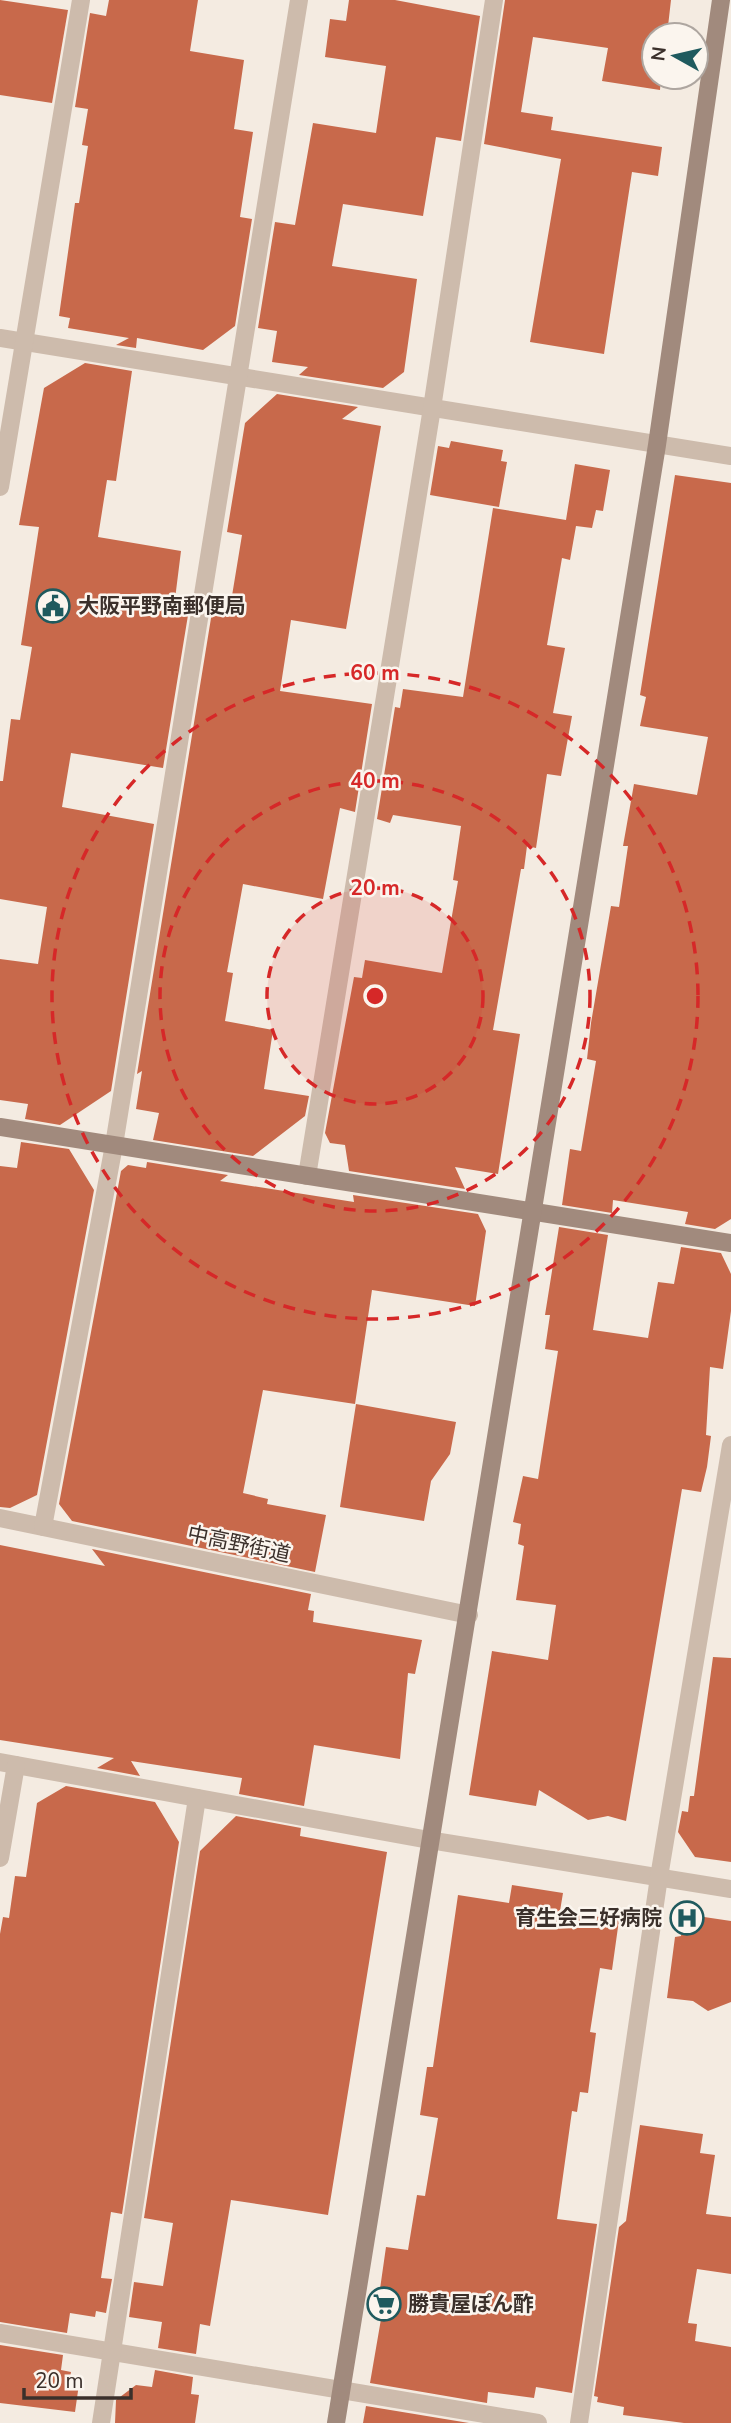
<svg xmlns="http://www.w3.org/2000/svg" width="731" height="2423" viewBox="0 0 731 2423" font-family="'Nunito Sans','Noto Sans JP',sans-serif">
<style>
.building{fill:#c8694b}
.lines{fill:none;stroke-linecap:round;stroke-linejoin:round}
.street{stroke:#cdbbac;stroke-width:18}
.secondary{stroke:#a18a7d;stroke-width:18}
.ring{fill:none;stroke:#d62828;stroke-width:3.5;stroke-dasharray:12 9}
.labels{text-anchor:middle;stroke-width:5;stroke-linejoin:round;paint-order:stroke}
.poi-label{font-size:21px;font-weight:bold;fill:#3b302b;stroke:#fbf5ee;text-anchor:start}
.street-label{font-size:21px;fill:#3b302b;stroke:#fbf5ee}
.centre{fill:#d62828;stroke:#fbf5ee;stroke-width:3.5}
.ring-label{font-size:21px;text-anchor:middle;font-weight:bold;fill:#d62828;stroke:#fbf5ee;stroke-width:5;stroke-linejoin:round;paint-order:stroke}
</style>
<rect width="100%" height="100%" fill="#f4ebe1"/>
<!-- building -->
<g class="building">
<path d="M0,0l68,10 -16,93 -52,-8z"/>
<path d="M109,0h89l-8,51 54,9 -10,69 19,3 -13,85 12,2 -17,107 -32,24 -66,-12 -1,10 -20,-3 13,-7 -61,-10 2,-10 -11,-2 16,-113h4l9,-57 -6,-1 6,-36 -13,-2 15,-94 16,3z"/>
<path d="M349,0h46l85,16 -19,125 -25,-4 -13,79 -80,-12 -11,62 85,13 -13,93 -21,16 -84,-13 9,-8 -36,-5 5,-31 -19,-3 17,-106 20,3 18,-102 63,10 10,-67 -61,-9 5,-38 16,2z"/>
<path d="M505,0h166l-4,35h-13v42h7l-1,13 -58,-9 6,-33 -75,-11 -12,75 32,5 -2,13 111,17 -4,29 -26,-4 -28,182 -74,-12 31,-183 -77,-15z"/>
<path d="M85,363l47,8 -16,110 -9,-1 -9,57 83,14 -7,56 15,2 -26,159 -92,-15 -9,54 92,17 -43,267 -51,34 -35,-6 3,-15 -28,-4v-141l38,5 9,-57 -47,-8v-118h3l8,-62 9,1 12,-73 -11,-2 18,-118 -20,-2 25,-137z"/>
<path d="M277,394l81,13 -16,12 39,7 -35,203 -55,-9 -11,71 92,13 -17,108 -15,-4 -17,91 -80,-15 -16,88 6,1 -8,48 48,9 -9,59 45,7 -4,20 -52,40 -100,-16 6,-27 -23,-4 6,-38 -5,3 75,-462 17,2 13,-79 -15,-3 18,-109z"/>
<path d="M451,441l52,9 -2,11 6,1 -8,45 -69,-12 8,-49 11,2z"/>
<path d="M575,464l35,6 -7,41 -7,-1 -4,18 -16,-2 -6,34 -8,-2 -15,87 18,3 -12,65 19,3 -11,60 -14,-2 -11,74 -9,-2 -3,23h-3l-28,161 27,4 -22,140 -43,-7 10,22 -116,-18 -4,-26 -15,-2 -5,-10 29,-156 8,1 3,-18 77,13 16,-92 -5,-1 8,-54 -68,-11 -3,8 -13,-4 18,-112 5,1 3,-19 60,8 30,-189 73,12z"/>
<path d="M675,475l56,8v736l-16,10 -30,-5 3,-12 -75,-12 -1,13 -50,-8 8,-56 11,2 15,-90 -9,-2 4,-36 20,-117 8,1 9,-61h-5l11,-62 63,11 11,-58 -68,-11 6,-29 -6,-2z"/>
<path d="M21,1142l48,7 25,41 -57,305 -27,13 -10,-1v-341l17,2z"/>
<path d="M147,1162l81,13 -8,6 134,21 -1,-7 125,19 8,17 -11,75 -103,-16 -17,114 -92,-14 -20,103 25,6 -1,5 59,11 -11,57 -243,-51 -13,-17 62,-333 7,-6 18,3z"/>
<path d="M559,1227l49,8 -15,95 55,8 10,-56 16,2 7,-37 40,6 10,21v37l-8,58 -13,-2 -4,68 5,1 -4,31 -6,25 -19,-3 -56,332 -18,-5 -20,4 -49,-30 -3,16 -67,-11 23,-144 56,9 8,-55 -40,-5 8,-54 -6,-2 3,-20 -8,-2 10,-46 15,3 20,-128 -13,-2 5,-34h-5z"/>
<path d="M356,1404l100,18 -6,32 -19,27 -7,40 -84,-14z"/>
<path d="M0,1545l105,21 -13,-17 219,45 -3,16 6,1 -1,11 109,18 -7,34 -7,-1 -8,86 -86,-14 -10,61 -65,-12 3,-16 -111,-17 9,15 -43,-8 17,-10 -114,-18z"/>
<path d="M713,1657l18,1v204l-36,-5 -17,-25 4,-21 6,1 2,-16h4z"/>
<path d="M66,1786l89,16 24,40 -57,372 -11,-2 -10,66 11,1 -6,34 -10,-2 -1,6 -25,-4 -3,20 -67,-11v-388l3,-17 6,1 6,-42 11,1 11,-74z"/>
<path d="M236,1816l65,12 -1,8 87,16 -59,363 -97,-15 -21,126 -10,-2 -4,30 -38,-6 4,-26 -33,-5 5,-35 29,4 10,-63 -29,-5 56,-367z"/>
<path d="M512,1885l51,8 -3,18 59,9 -7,50 -12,-2 -10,64 6,1 -8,60 -8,-1 -3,20 -5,-1 -15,108 40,5 -25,169 -36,-6 -2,11 -46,-6 -1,11 -117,-20 16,-93 -6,-1 6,-42 22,3 9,-55 8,1 13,-78 -18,-3 7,-48h6l25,-172 51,8z"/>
<path d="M684,1914l47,7v81l-23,9 -15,-10 -26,-3 8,-61 6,-1z"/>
<path d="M640,2125l63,9 -3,19 15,2 -9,59 25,3v57l-34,-5 -9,54 9,1 -2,17 36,6v76h-47l-61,-8 1,-8 -27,-5 1,-5 -4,-1 25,-169 7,-6z"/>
<path d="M0,2345l63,10 -2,15 10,2 -2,11 10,1 -4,28 -75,-9z"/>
<path d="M155,2370l38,7 -2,17 8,1 -4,28h-80l1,-23 20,-15 16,2z"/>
<path d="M366,2406l103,17h-106z"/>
</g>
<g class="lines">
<!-- street -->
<g class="street">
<path d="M0,338l731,118"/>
<path d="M0,487l81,-487"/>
<path d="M307,1176l125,-768 62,-408"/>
<path d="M0,1518l469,97"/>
<path d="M43,1527l71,-382 185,-1145"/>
<path d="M0,1762l429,78 302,49"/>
<path d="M0,1858l16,-93"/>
<path d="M0,2333l538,90"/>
<path d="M101,2423l96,-625"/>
<path d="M579,2423l80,-546 72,-432"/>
</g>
<!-- secondary -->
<g class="secondary">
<path d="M0,1127l731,116"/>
<path d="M336,2423l321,-1978 64,-445"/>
</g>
</g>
<!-- distance rings -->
<circle cx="375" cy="996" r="108" fill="#d62828" fill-opacity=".12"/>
<g class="ring">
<circle cx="375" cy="996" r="108"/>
<circle cx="375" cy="996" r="215"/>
<circle cx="375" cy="996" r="323"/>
</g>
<!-- icons -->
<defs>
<symbol id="civic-ring" viewBox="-11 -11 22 22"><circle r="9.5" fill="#fbf5ee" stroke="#1f5a5e" stroke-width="1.5"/><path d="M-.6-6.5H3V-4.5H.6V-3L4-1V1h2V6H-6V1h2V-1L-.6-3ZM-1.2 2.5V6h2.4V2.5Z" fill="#1f5a5e"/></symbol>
<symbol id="hospital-ring" viewBox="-11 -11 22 22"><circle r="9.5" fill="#fbf5ee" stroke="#1f5a5e" stroke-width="1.5"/><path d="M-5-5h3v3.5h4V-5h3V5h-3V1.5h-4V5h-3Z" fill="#1f5a5e"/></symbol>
<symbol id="supermarket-ring" viewBox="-11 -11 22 22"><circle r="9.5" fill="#fbf5ee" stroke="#1f5a5e" stroke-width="1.5"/><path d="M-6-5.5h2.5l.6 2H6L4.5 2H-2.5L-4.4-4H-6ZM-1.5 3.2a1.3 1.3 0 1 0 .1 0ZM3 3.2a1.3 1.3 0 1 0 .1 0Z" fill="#1f5a5e"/></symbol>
</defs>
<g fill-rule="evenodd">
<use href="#civic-ring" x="34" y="587" width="38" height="38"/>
<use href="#hospital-ring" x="668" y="1899" width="38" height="38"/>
<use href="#supermarket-ring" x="365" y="2285" width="38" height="38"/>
</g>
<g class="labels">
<!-- poi labels -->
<g class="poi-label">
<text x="78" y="613">大阪平野南郵便局</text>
<text x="662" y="1925" text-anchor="end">育生会三好病院</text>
<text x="408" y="2311">勝貴屋ぽん酢</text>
</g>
<!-- street labels -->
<g class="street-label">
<text transform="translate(239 1544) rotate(12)" y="7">中高野街道</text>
</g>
</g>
<circle cx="375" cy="996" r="10" class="centre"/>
<g class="ring-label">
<text x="375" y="680">60 m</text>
<text x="375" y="788">40 m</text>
<text x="375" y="895">20 m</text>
</g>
<!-- north arrow -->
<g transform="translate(675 56) rotate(278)"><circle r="33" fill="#fbf5ee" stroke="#aea6a0" stroke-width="2"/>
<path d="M0-5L12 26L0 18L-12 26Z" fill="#1f5a5e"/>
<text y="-10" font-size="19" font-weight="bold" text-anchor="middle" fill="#3b302b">N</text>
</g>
<!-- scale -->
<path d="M24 2388v10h107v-10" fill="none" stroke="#3b302b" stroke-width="3.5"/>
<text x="35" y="2388" font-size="21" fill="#3b302b" stroke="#fbf5ee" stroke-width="5" paint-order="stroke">20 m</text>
</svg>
